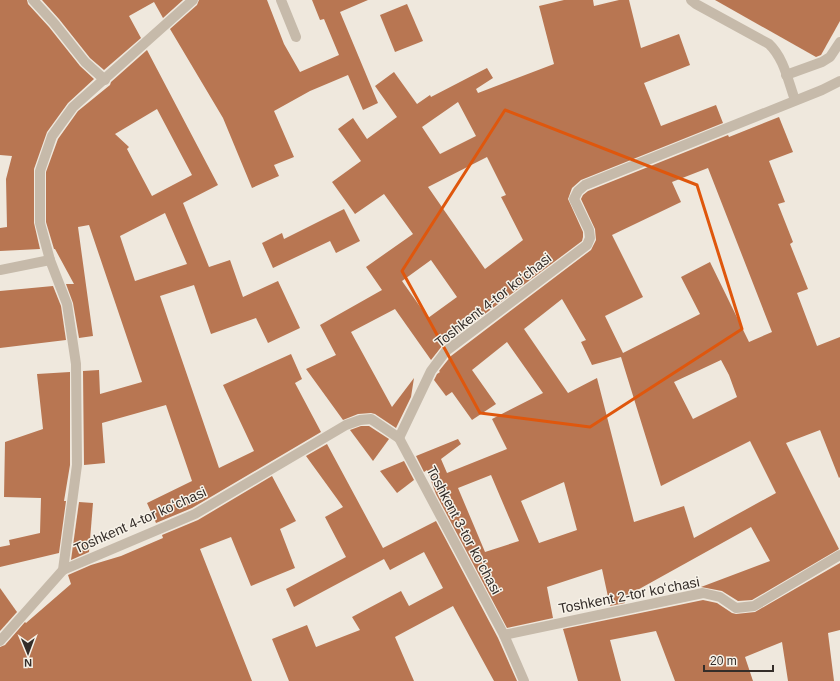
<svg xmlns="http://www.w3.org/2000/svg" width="840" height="681" viewBox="0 0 840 681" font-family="Arial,sans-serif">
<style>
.building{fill:#b87652;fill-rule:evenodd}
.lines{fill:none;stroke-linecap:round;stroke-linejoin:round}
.lane{stroke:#c6baaa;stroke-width:10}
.street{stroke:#c6baaa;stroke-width:10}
.marked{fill:none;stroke:#df570d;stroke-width:3;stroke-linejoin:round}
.labels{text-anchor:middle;stroke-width:3;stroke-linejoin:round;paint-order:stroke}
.street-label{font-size:14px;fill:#342d29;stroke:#f7f2e8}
</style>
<rect width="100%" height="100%" fill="#efe8dd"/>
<!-- building -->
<g class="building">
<path d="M0,0h27l1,4 21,23 31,39 14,13 -26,24 -21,29 -13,37v54l6,26 -40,2v-23l7,-1 -1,-48 6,-23 -12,-1z"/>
<path d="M42,0h141l-20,18 -9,-16 -25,14 12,22 -37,32 -14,-12 -31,-39z"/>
<path d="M199,0h68l17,44 16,28 39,-17 -15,-36 -4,1 -8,-20h56l-28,12 38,91 -15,7 -15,-35 -38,16 -36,20 20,46 -20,8 5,11 -27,12 -29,-70 -53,-89 27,-24z"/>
<path d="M564,0h29l1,6 25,-6h10l12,48 38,-14 11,31 -46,18 17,43 55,-21 7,18 -142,57 -9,8 -4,11 15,33v5l-1,4 -140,105 -11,14 -36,-51 -44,23 41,75 22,-29 -3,19 -15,31 -21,-14 -4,-1 -13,1 -15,6 -37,-51 30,-14 -16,-30 62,-35 -16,-23 47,-33 -29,-40 -29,20 -23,-32 29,-21 -23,-32 15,-11 14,21 30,-22 -22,-31 19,-14 23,32 13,-9 1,2 56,-29 6,10 -17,11 2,4 76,-29 -15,-58zM458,102l18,34 -36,18 -18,-27zM487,157l19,38 -5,2 22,43 -38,29 -57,-82zM431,260l26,37 -29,21 -26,-37z"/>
<path d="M715,0h125v21l-19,34 -5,2z"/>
<path d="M407,4l16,37 -28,11 -15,-37z"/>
<path d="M147,50l71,135 -35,18 26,64 21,-7 13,37 35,-16 22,47 -32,15 -12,-25 -45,16 -17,-49 -34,11 59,172 35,-17 -31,-66 68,-31 11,25 -7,4 26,49 -129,76 -36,15 -9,-20 45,-22 -26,-76 -64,18 3,40 -21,2 -1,-94 16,-1 1,24 42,-12 -53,-157 -11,2 15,109 -14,2 -6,-35 -7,-19h8l-19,-35h-1l-8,-27v-50l12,-33 20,-28 32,-26 1,-3zM157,109l35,66 -40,21 -25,-47 2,-2 -14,-13zM165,213l22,51 -52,17 -15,-45z"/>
<path d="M779,117l14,35 -24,9 16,41 -7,2 15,38 -3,2 18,45 -11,4 20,53 23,-9v140l-1,1 -19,-48 -34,13 53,106 -87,51 -14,1 -16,-10 -21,-4 69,-26 -19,-34 -128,71 2,5 -15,3 -8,-37 -55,18 6,31 -46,10 -71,-134 -9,-24 -3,2 -8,-16 42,-17 3,5 -20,15 6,14 60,-24 -15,-30 51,-26 -36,-51 -35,28 24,34 -24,16 -20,-28 -6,4 -12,-16 3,-6 3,-2 -1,-1 12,-15 140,-106 5,-10 -1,-11 -14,-30 2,-4 5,-4 140,-56 1,2zM708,168l64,164 -23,10 -39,-80 -29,15 19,37 -77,39 -18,-37 38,-19 -31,-62 69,-33 -9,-20zM562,299l24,41 -5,2 11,23 29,-8 40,129 89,-45 26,52 -82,45 -10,-32 -50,16 -37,-144 -29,15 -44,-64zM721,360l8,15 8,22 -44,22 -19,-37zM491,475l28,66 -34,11 -27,-64zM564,482l13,48 -38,13 -18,-42z"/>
<path d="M344,209l16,32 -24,12 -6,-12 -57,27 -11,-25 20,-10 2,6z"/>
<path d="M53,286l8,20 5,34 -66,8v-57z"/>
<path d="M70,372v93l-6,36h2l-7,52 -59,14v-20l10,-2 -1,-5 31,-7 1,-35 -37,-1 1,-55 38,-13 -6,-55z"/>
<path d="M361,426h8l20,13 -16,22 -23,-31z"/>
<path d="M327,444l56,104 53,-27 62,117 19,43h-23l-41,-75 -58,31 19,44h-125l-17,-42 35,-14 9,22 44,-17 -8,-13 49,-26 8,15 34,-18 -19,-36 -34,18 -6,-11 -90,48 -8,-18 60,-32 -21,-40 18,-10 -37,-51z"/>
<path d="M404,461l10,19 -17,13 -17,-22z"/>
<path d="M272,476l24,45 -16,8 15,39 -44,18 -20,-49 -31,12 52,132h-252v-34l5,-2 20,-23 1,1 45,-39 -3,-9 23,-10 30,-9 42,-18 -1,-3 36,-15z"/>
<path d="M79,502l14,1 -4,49 -18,8z"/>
<path d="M840,563v67l-12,3 6,48h-46l-6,-39 -37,15 8,24h-78l-19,-50 -46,9 11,41h-43l-15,-52 140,-29 14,3 15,10 4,1 19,-2z"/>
<path d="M0,588l17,24 -17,19z"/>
</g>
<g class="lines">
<!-- lane -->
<g class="lane">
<path d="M691,0l5,4 73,40c15,14 19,37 26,56"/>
<path d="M786,75l36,-13 8,-5 10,-15"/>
</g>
<!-- street -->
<g class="street">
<path d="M33,0l21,23 31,39 20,18"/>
<path d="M281,0l15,37"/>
<path d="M0,270l50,-10"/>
<path d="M399,438l32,-67 15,-20 141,-106 3,-7 -1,-8 -15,-31 4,-8 7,-6 237,-95 18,-9"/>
<path d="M63,570l132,-56 151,-89 14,-5 11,-1 28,19 105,197 20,46"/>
<path d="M504,635l199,-42 17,4 16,11 18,-2 86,-51"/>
<path d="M0,641l63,-71 14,-105 -1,-101 -9,-60 -17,-44 -10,-37v-52l12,-35 21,-29 120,-107"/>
</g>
</g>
<!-- marked area -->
<path class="marked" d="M505,110l192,75 45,144 -152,98 -110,-14 -78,-142z"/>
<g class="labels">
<!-- street labels -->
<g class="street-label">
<text transform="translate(493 300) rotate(-38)" y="5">Toshkent 4-tor koʻchasi</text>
<text transform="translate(140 520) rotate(-24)" y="5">Toshkent 4-tor koʻchasi</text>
<text transform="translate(464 530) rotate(62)" y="5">Toshkent 3-tor koʻchasi</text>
<text transform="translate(629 595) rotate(-11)" y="5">Toshkent 2-tor koʻchasi</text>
</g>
</g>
<!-- north arrow -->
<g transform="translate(28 653) rotate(179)" stroke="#f7f2e8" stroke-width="3" paint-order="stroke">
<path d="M0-3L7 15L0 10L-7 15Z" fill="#342d29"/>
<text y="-6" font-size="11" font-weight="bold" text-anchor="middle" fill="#342d29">N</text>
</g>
<!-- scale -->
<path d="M704 665v6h69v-6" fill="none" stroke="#342d29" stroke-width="2"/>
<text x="710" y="665" font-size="12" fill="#342d29" stroke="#f7f2e8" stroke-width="3" paint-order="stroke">20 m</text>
</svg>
